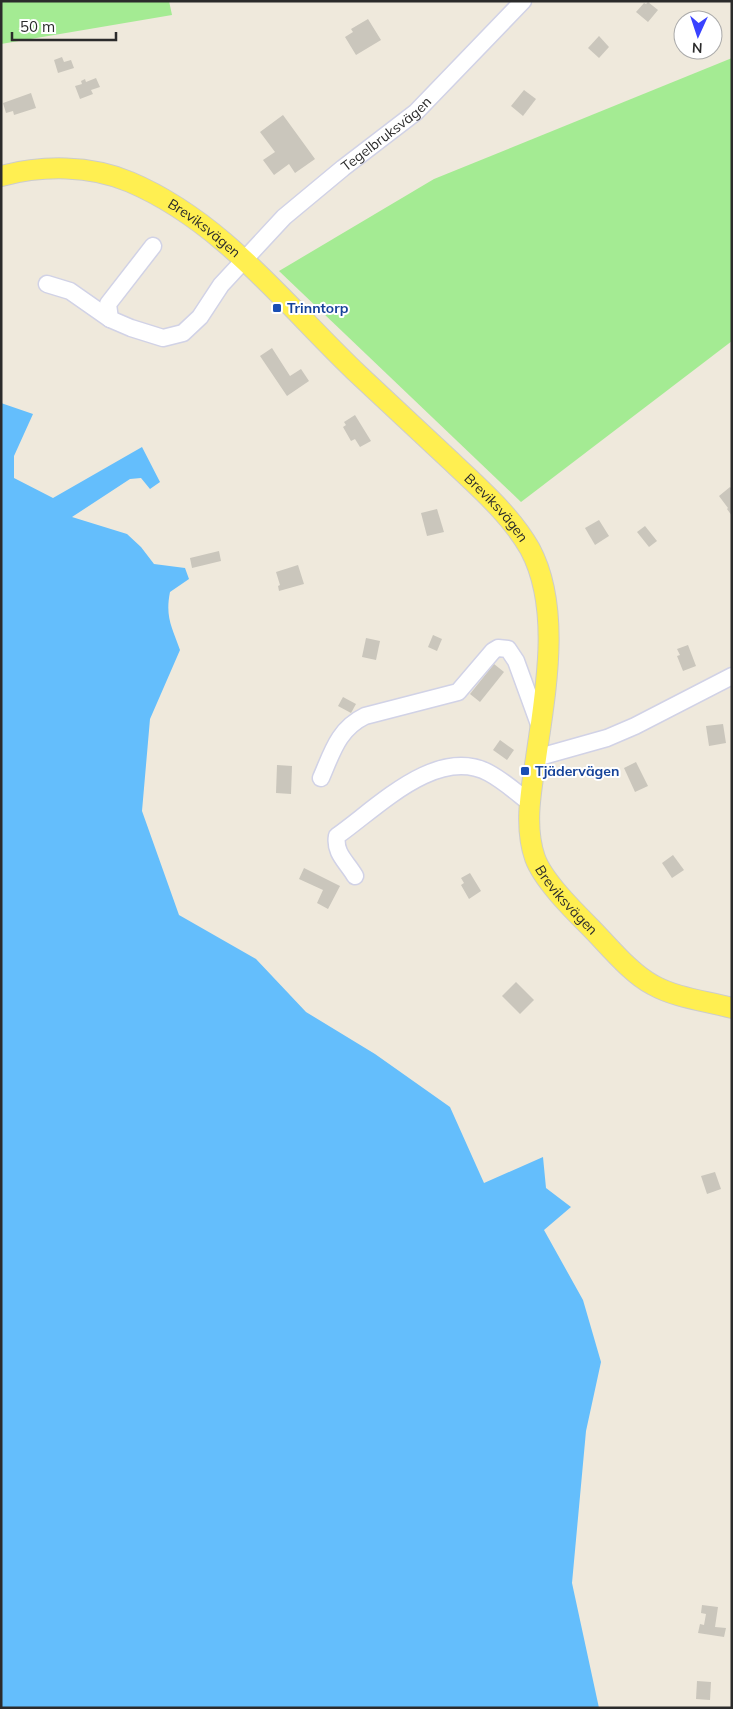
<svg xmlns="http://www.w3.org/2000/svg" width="733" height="1709" viewBox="0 0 733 1709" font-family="Mulish,sans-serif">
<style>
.green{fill:#a4eb93}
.water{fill:#64befc}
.building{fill:#cac6bc}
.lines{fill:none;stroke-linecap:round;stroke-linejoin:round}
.minor-casing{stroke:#d1d2e6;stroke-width:19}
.major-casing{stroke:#ccc;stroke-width:22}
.minor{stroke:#fff;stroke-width:16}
.major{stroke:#ffef51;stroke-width:20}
.transit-dot{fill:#1a4fb4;stroke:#fff;stroke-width:2}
.labels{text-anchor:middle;stroke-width:4;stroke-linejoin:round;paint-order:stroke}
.street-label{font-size:14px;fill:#2b2b2b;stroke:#fff}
.transit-label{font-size:14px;font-weight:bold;fill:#164399;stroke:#fff;text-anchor:start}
</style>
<rect width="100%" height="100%" fill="#efe9dc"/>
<!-- green -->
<g class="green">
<path d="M1,1h168l3,14 -171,29z"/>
<path d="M732,58v283l-211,161 -242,-231 155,-92z"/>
</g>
<!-- water -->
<path class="water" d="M1,403l32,11 -19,42v22l39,20 89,-51 18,35 -10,7 -9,-11 -11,1 -58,38 55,17 14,13 13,17 31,4 4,11 -19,13c-5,25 2,35 10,58l-30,69 -8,92 37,104 77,44 50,53 69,42 75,53 34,76 59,-26 3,31 25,19 -27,23 39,70 18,62 -15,69 -14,152 27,125h-598z"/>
<!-- building -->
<g class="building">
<path d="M648,2l10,8 -10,12 -12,-10 8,-9 2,1z"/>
<path d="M368,19l13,21 -25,15 -11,-18 8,-5 -2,-3z"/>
<path d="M599,36l10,11 -10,11 -11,-10z"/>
<path d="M62,57l2,5 7,-2 3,8 -16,5 -4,-13z"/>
<path d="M96,78l4,9 -9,3 2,4 -13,5 -5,-13 7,-2 -1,-3 4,-2 1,3z"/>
<path d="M524,90l12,9 -13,17 -12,-10z"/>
<path d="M31,93l5,15 -22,7 -1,-4 -7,2 -3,-10z"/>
<path d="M283,115l32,44 -20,14 -6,-9 -15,11 -11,-15 12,-8 -15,-20z"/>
<path d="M272,348l18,28 11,-7 8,12 -22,15 -27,-40z"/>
<path d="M355,415l16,26 -11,6 -5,-8 -4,2 -8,-14 3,-2 -2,-3z"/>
<path d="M730,487l2,2v27l-5,-7 1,-1 -9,-12z"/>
<path d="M437,509l7,23 -17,4 -6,-23z"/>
<path d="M599,520l10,16 -14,9 -10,-17z"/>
<path d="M645,526l12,15 -8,6 -12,-15z"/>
<path d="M219,551l2,10 -29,7 -2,-10z"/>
<path d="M298,565l6,19 -25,7 -1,-5 2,-1 -4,-13z"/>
<path d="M433,635l9,4 -5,12 -9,-4z"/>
<path d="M366,638l14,3 -4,19 -14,-3z"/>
<path d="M688,645l8,21 -13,5 -6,-15 3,-1 -3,-6z"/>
<path d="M494,664l10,8 -24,30 -10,-8z"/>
<path d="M343,697l13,7 -5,9 -13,-7z"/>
<path d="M723,724l3,19 -17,3 -3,-20z"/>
<path d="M500,740l14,10 -7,10 -14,-10z"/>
<path d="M636,762l12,24 -13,6 -11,-24z"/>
<path d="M277,765l15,1 -1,28 -15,-1z"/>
<path d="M673,855l11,15 -12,8 -10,-15z"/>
<path d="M304,868l36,18 -12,23 -11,-6 6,-13 -24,-11z"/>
<path d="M470,873l11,18 -12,8 -8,-14 3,-2 -3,-5z"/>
<path d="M516,982l18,18 -14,14 -18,-18z"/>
<path d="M715,1172l6,17 -14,5 -6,-18z"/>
<path d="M702,1605l16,2 -3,20 11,1 -2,9 -26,-4 2,-9 4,1 2,-11 -5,-1z"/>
<path d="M697,1681l14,1 -1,18 -14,-1z"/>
</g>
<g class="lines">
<defs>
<g id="minor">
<path id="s1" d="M47,284l23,7 40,28 21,9 32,10 20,-5 17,-16 21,-32 63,-68 59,-49 73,-56 107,-111"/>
<path d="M110,319l-2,-15 45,-58"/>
<path d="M536,758l71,-20 28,-12 97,-50"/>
<path d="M321,778c11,-25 17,-49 44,-62l93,-24 35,-41 5,-3 10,1 8,12 24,66"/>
<path d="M355,876c-8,-14 -21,-23 -18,-40 40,-28 100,-91 152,-63 15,8 28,20 41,30"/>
</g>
<g id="major">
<path id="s2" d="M1,176c42,-11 89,-11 129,6 94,40 157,125 229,193 31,29 61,57 92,86 28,27 59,53 79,88 32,60 15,145 6,209 -5,33 -12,68 -1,100 8,22 37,51 54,68 19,19 41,47 64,59 23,13 54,16 79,23"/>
</g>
</defs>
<!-- minor casing -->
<use href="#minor" class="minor-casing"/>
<!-- major casing -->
<use href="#major" class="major-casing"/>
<!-- minor -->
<use href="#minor" class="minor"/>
<!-- major -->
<use href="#major" class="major"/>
</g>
<!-- markers -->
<g class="transit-dot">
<rect x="272" y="303" width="10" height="10" rx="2.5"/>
<rect x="520" y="766" width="10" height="10" rx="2.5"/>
</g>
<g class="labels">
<!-- street labels -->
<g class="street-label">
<text dy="5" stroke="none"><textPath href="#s1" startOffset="436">Tegelbruksvägen</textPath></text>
<text dy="5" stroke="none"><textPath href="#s2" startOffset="219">Breviksvägen</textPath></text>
<text dy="5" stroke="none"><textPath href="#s2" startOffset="624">Breviksvägen</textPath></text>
<text dy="5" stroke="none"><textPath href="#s2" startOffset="1044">Breviksvägen</textPath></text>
</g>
<!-- transit labels -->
<g class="transit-label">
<text x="287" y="313">Trinntorp</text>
<text x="535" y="776">Tjädervägen</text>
</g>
</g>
<!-- border -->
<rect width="733" height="1709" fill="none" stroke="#2b2b2b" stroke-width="5"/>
<!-- north arrow -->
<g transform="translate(698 35) rotate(183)"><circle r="24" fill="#ffffff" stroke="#aaaaaa"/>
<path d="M0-4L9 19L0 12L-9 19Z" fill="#3942ff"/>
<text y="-8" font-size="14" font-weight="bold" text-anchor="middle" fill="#2b2b2b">N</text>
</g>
<!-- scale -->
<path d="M12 32v8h104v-8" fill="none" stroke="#2b2b2b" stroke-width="2.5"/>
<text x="20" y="32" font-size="15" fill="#2b2b2b" stroke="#ffffff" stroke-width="4" paint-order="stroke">50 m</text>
</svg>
